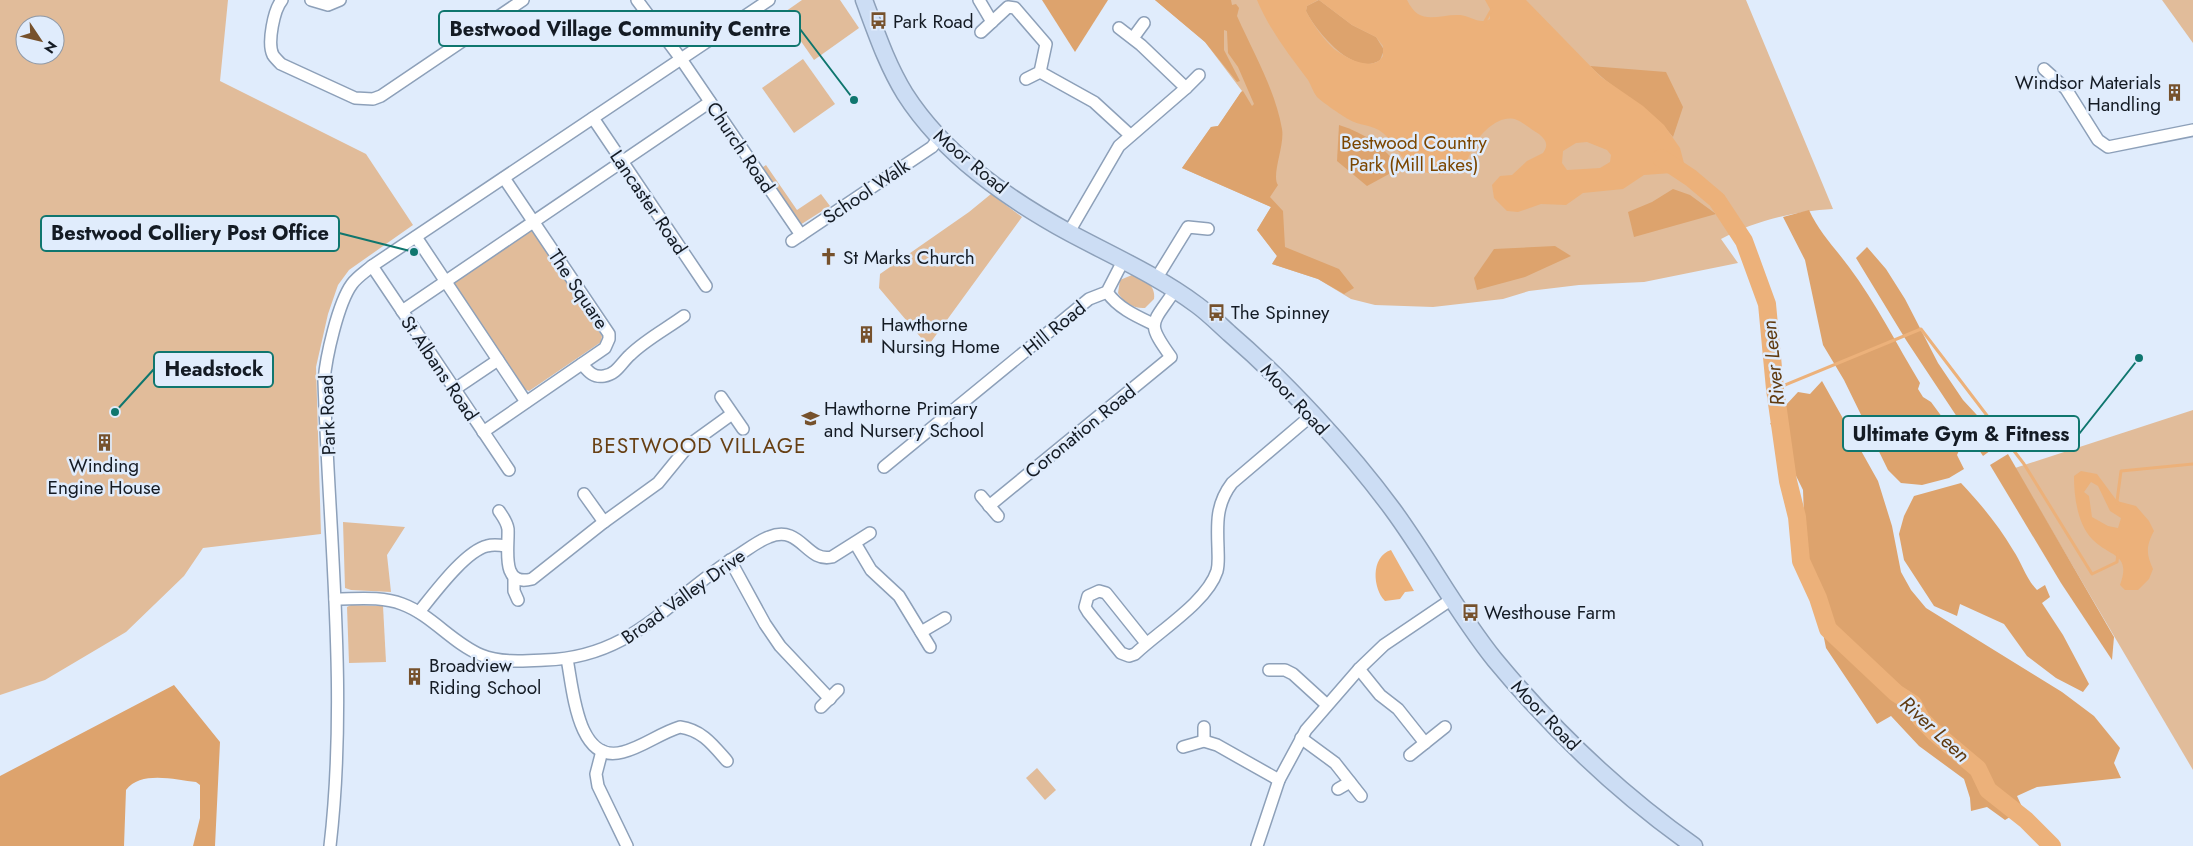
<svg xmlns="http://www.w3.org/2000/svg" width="2193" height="846" viewBox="0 0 2193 846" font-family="Jost,sans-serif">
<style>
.green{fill:#e1bc9a;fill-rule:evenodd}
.forest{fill:#dda36d}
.water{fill:#ecb17a;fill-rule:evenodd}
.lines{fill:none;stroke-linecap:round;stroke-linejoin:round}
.stream{stroke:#ecb17a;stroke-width:3}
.river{stroke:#ecb17a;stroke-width:18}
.street-casing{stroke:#8da0b9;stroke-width:14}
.secondary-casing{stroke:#8da0b9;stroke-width:19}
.street{stroke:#fff;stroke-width:11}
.secondary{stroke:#ccddf4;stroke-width:16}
.labels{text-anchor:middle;stroke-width:5;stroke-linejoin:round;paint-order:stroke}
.poi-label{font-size:19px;fill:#141b24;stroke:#e0ecfc;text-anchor:start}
.park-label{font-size:19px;fill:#7b4600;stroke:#e0ecfc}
.street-label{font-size:19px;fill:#141b24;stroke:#e0ecfc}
.water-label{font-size:20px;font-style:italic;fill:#603a0f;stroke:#e0ecfc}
.quarter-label{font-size:21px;letter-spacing:1px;fill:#673f13;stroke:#e0ecfc}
.leader{fill:none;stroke:#0f766e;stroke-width:2}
.callout-dot{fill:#0f766e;stroke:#e0ecfc;stroke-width:2}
.callout{fill:#e0ecfc;stroke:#0f766e;stroke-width:2}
.callout-label{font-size:20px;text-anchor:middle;font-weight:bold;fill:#141b24}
</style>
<rect width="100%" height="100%" fill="#e0ecfc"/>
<!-- green -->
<g class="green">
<path d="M0,0h228l-8,81 146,73 47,71 -64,45 -11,15 -10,29 -12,53 5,167 -118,14 -19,28 -58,56 -81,48 -45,15zM25,25h30v30h-30z"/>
<path d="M802,0h38l19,28 -45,32 -32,-46z"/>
<path d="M1155,0h591l87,209c-38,2 -79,12 -112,30l17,24 -94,19 -65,3 -50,6 -26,8 -70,8 -58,-2 -24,-6 -33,-20 -46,-15 5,-8 -20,-26 14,-23 -89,-39 29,-41 7,-1 24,-35 -37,-49z"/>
<path d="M2162,0h31v43z"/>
<path d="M803,59l32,45 -41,29 -32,-45z"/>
<path d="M766,165l31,45 24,-16 9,12 -30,19 -40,-56z"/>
<path d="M991,194l31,23 -94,129 -49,-58 1,-14 89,-62z"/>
<path d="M529,229c16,9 60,87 73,107l-1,6 -72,49 -7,-3 -70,-103 1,-5z"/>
<path d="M1132,275c12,2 24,11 22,24l-9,9c-11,1 -22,-6 -27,-15l2,-13z"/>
<path d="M2193,410v360l-178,-302z"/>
<path d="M343,522l62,5 -18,28 4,37 -40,-2 -6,-2z"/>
<path d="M351,605l32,1 3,56 -37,1 -2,-56z"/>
<path d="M1037,768l19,22 -11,10 -19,-22z"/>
</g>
<!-- forest -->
<g class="forest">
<path d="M1042,0h66l-33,52z"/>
<path d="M1155,0h76l1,5 4,-1 3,4 -2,8c16,36 38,73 45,113 3,16 -11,46 -4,56l-8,12 13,14 2,36 54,22 15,19 -10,6 -26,-15 -46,-15 5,-8 -20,-26 14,-23 -89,-39 29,-41 7,-1 23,-34 2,-1 9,15 2,-2 -16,-37 -10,-14 -1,-22 -3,-1v20l16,31 -3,1 -32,-40z"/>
<path d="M1319,0l33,25 24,12 8,13 -4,10c-26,18 -64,-29 -74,-49l1,-5z"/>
<path d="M1590,66l76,6 17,35 -10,30c-22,-29 -58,-45 -83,-71z"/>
<path d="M1339,125c26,8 45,22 61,43l-33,18 -30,-25z"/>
<path d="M1673,189l17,6 26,19 -82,23 -6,-25 24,-10z"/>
<path d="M1809,210c10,22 26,38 40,57 27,36 48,78 71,116l-2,6 5,8 8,5 31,42 -5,11 7,14 -15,9 -27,7 -21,-2 -13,-13 -44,-90 -21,-35 -18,-85 -22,-43z"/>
<path d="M1555,246l16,10 -46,21 -48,13 -3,-12 20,-29z"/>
<path d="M1867,247l19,22 19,30 33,64 25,37 39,42 -19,14 -77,-116 -50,-82z"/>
<path d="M1822,381l56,100 14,45 9,46 10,18 15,18 136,84 32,24 26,32 -6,15 7,15 -84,9 -20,9 6,13 -18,11 -18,-13 -16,4 -1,-13 -6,-19 -45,-33 -28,-30 -14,8 -51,-76 -21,-104 -2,-54 -33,-67 15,4v-21l13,-14 12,2z"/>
<path d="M2008,454l106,183 -2,23 -51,-77 -71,-118z"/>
<path d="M1961,483c19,20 38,43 52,67 9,13 13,29 24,40l8,-5 5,12 -8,6 21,32 26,49 -6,8 -27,-14 -29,-22 -23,-32 -44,-20 -3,12 -23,-10 -30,-46 -5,-26 5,-18 10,-20z"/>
<path d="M174,685l46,57 -5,104h-22l7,-28v-33l-4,-3c-20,-2 -55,-12 -70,8l-2,56h-124v-70z"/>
</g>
<!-- water -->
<g class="water">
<path d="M1257,0h61l-11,6 -1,5c6,12 18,29 28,38 12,9 39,24 49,7v-10l-7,-9 -24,-12 -33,-25h88c13,27 30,14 53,15 11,1 19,10 30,4v-10l-5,-9h41l75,77 42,29 21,19 16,23 5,19 -7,8 -6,-2 -28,2 -21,14 -40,4 -17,12 -25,-1 -23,8 -11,-1 -13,-13 -2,-13 8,-9 12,-1 15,-14 16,-8c6,-8 3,-13 -4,-19 -7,-4 -15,-11 -22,-14 -17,-7 -36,13 -43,25 -10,20 -8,32 -37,29 -39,-3 -31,-21 -54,-41 -11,-9 -24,-7 -35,-14 -7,-4 -26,-17 -31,-22 -4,-5 -6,-12 -9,-17 -19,-25 -39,-51 -51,-80zM1587,142l20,8 4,5 -1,7 -10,6 -33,2 -5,-7 1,-12 13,-8z"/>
<path d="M2081,471l16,3 20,27 19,5 13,15 5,10c-8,15 -8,23 -1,38l-4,10 -11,11h-13l-5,-5c12,-32 -11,-28 -28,-46 -15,-16 -18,-43 -18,-63zM2091,482l7,4 12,25 11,7 -3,10 -10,-2 -16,-9 -3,-21 -5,-4z"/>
<path d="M1391,550l23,41 -9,1 -5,7 -15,2c-12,-12 -15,-44 6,-51z"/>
</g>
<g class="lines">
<!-- stream -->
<g class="stream">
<path d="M1484,23l8,-14"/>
<path d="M1775,389l146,-60 103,135 68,110 25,-12 1,-9"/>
<path d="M2119,505l-2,-4 4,-30 72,-7"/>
</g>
<!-- river -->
<path class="river" d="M1661,158l30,20 26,22 27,41 23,63 8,85 13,92 9,36 4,44 17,37 10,31 68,64 17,11 8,15 13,13 44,37 10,21 38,30 26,26"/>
<defs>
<g id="street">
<path d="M282,0c-8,9 -15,43 -9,55 2,3 5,6 8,9l74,34 18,1 8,-3 142,-96"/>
<path d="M311,0l17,5 12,-5"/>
<path d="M637,0l44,59 120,176"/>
<path d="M979,0l13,22"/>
<path d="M981,32l27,-25 7,1 31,36 -6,28 -14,7"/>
<path d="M1133,38l11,-15"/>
<path d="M2044,69l22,20 32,51 10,7 85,-17"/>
<path d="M1040,72l54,30 36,33"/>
<path d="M1186,88l13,-13"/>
<path d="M593,118l113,168"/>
<path d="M1069,232l50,-86 67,-58 -45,-43 -22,-17"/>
<path d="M416,237l110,165"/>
<path d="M792,241l140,-94 7,-9"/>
<path d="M372,266l137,204"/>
<path d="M1156,279l32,-52 20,2"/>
<path d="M1107,292c11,16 29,24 46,32"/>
<path d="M402,311l308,-209"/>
<path d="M582,364c6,7 11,14 22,12 13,-2 17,-13 26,-21 15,-15 36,-26 54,-39"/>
<path d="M455,389l43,-29"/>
<path d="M721,397l22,32"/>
<path d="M483,432l122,-84 4,-9v-5l-105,-156"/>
<path d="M884,467l205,-168 18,-7 16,-31"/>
<path d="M584,494l20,28"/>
<path d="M981,496l17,20"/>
<path d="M989,506l182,-149c-26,-36 -19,-32 4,-67"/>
<path d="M499,511c4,6 8,11 9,18 1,20 -8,58 24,50l72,-57 54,-39 31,-38 43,-31"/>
<path d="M855,543l16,27 28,26 31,51"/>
<path d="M730,560l35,64 15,22 50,53"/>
<path d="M514,578v13l4,9"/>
<path d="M335,599c22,0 46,-3 67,5 30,11 50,39 79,51 19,8 44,6 64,5 89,-3 123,-61 192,-104 10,-6 21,-15 32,-19 32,-13 37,26 63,20l38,-24"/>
<path d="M419,612c14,-17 46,-61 68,-66 6,-2 13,-1 19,0"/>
<path d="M921,632l24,-14"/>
<path d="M1146,643l-40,-50 -7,-2 -11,5 -3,11 3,5 33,41 8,3 6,-2c24,-23 72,-52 82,-83 2,-8 1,-15 1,-23 -1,-25 -2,-44 14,-65l80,-68"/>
<path d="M567,659c6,29 10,106 56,93 20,-5 37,-19 57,-25 22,3 33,18 47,34"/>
<path d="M1359,669l21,26 18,14 27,34"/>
<path d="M1269,670h16l8,4 34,31"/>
<path d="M821,707l17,-17"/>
<path d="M1301,738l34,25 26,33"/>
<path d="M1204,741v-14"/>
<path d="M1183,747l21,-6 13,4 62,35"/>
<path d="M602,751l-6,23 2,12 29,60"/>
<path d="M1410,755l35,-28"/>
<path d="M1338,789l12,-7"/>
<path d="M330,846c18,-154 -1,-310 -6,-465 2,-24 14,-78 28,-97 5,-7 13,-12 20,-18l397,-266"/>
<path d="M1257,846l22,-66 27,-50 53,-61 25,-24 68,-46"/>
</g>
<path id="secondary" d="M864,0c12,32 23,65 41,94 39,61 103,105 165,139 43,23 88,43 127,72 11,8 21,18 32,28 57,49 119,116 164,177 36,49 64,103 102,150 58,70 125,134 199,186"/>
</defs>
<!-- street casing -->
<use href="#street" class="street-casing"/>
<!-- secondary casing -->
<use href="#secondary" class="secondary-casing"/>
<!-- street -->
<use href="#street" class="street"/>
<!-- secondary -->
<use href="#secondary" class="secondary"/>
</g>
<!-- icons -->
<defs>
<symbol id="bus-bare" viewBox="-9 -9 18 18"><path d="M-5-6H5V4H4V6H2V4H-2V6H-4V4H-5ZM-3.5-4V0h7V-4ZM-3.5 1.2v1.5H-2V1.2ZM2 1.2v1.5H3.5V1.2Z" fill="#76512c" stroke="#e0ecfc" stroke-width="2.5" paint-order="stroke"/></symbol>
<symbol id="building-bare" viewBox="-9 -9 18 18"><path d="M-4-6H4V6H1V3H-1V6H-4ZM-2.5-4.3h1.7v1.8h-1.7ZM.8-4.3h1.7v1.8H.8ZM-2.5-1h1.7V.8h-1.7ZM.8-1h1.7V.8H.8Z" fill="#76512c" stroke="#e0ecfc" stroke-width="2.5" paint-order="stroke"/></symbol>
<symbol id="church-bare" viewBox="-9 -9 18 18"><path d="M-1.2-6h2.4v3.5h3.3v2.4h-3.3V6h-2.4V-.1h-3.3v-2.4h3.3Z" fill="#76512c" stroke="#e0ecfc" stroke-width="2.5" paint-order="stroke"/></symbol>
<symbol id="school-bare" viewBox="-9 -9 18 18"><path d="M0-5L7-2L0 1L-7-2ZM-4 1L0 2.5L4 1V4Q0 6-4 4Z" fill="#76512c" stroke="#e0ecfc" stroke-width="2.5" paint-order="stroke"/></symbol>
</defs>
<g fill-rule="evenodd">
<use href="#bus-bare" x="866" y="8" width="25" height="25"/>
<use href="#building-bare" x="2162" y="80" width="25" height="25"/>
<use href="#church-bare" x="816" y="244" width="25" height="25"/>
<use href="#bus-bare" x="1204" y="300" width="25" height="25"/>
<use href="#building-bare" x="854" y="322" width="25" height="25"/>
<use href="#school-bare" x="798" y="406" width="25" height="25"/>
<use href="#building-bare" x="92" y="430" width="25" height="25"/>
<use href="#bus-bare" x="1458" y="600" width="25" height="25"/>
<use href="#building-bare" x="402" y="664" width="25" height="25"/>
</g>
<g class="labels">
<!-- poi labels -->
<g class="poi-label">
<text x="893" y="28">Park Road</text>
<text x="2161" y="89" text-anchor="end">Windsor Materials<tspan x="2161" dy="22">Handling</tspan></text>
<text x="843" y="264">St Marks Church</text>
<text x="1231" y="319">The Spinney</text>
<text x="881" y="331">Hawthorne<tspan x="881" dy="22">Nursing Home</tspan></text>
<text x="824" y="415">Hawthorne Primary<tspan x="824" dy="22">and Nursery School</tspan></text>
<text x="104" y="472" text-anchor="middle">Winding<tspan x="104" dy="22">Engine House</tspan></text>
<text x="1484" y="619">Westhouse Farm</text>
<text x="429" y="672">Broadview<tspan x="429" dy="22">Riding School</tspan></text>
</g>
<!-- park labels -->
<g class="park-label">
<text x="1414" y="149">Bestwood Country<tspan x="1414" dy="22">Park (Mill Lakes)</tspan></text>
</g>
<!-- street labels -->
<g class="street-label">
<text transform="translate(741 147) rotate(56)" y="7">Church Road</text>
<text transform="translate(971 161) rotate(40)" y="7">Moor Road</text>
<text transform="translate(866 191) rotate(-34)" y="7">School Walk</text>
<text transform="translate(649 202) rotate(56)" y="7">Lancaster Road</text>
<text transform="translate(579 289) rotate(56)" y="7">The Square</text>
<text transform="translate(1054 328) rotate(-39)" y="7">Hill Road</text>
<text transform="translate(440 368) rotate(56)" y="7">St Albans Road</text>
<text transform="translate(1295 399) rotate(47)" y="7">Moor Road</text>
<text transform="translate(327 415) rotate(-92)" y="7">Park Road</text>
<text transform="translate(1080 431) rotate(-39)" y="7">Coronation Road</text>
<text transform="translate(683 596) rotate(-36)" y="7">Broad Valley Drive</text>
<text transform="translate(1546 715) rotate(46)" y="7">Moor Road</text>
</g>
<!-- water labels -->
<g class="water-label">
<text transform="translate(1773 363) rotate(-96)" y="7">River Leen</text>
<text transform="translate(1935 729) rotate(43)" y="7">River Leen</text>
</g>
<!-- quarter labels -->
<g class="quarter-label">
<text x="699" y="453">BESTWOOD VILLAGE</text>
</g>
</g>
<!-- callouts -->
<path class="leader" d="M854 100L800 29M414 252L339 233M115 412L154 369M2139 358L2079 434"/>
<g class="callout-dot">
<circle cx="854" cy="100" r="5"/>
<circle cx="414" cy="252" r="5"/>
<circle cx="115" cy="412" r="5"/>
<circle cx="2139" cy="358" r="5"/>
</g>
<g class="callout">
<rect x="439" y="11" width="361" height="35" rx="5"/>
<rect x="41" y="216" width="298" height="35" rx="5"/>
<rect x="154" y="352" width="119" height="35" rx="5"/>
<rect x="1843" y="416" width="236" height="35" rx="5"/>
</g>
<g class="callout-label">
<text x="620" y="36">Bestwood Village Community Centre</text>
<text x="190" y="240">Bestwood Colliery Post Office</text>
<text x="214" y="376">Headstock</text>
<text x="1961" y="441">Ultimate Gym &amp; Fitness</text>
</g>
<!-- north arrow -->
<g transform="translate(40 40) rotate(125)"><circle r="24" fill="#e0ecfc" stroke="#8e98a6"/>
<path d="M0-4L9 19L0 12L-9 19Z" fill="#76512c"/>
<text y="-8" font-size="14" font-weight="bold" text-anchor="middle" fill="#141b24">N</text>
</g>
</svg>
